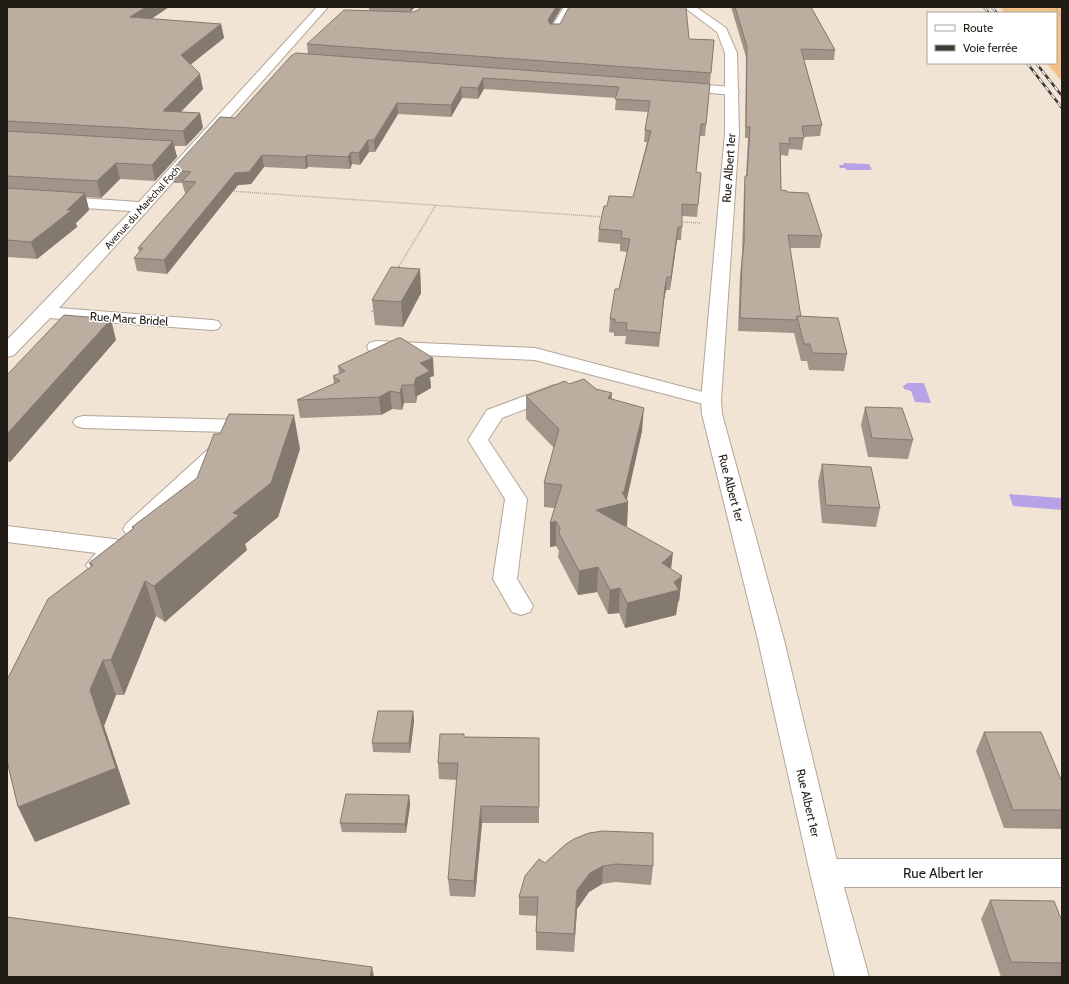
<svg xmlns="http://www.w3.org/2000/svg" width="1069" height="984" viewBox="0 0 1069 984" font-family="Cabin,sans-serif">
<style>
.green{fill:#f3c087}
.water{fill:#b7a2e8}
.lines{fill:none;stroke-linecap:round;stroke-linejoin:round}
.minor-casing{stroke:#b4a698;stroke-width:2}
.tertiary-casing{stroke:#b4a698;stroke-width:2}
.path-far1{stroke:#b2a79b;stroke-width:1.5;stroke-dasharray:1 1;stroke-linecap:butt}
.path{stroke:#b2a79b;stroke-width:2;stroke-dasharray:1.5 1.5;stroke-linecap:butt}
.minor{fill:#fff;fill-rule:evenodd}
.tertiary{fill:#fff;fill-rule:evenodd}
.rail-casing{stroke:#413a33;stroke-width:2.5}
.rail{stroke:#fff;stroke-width:1.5;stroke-dasharray:5;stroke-linecap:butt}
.wall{fill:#a19589}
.shaded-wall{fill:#83796f}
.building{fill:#bbad9f;stroke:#83796f}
.labels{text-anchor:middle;stroke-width:3;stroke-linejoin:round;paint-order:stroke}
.far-street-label{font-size:10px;fill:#211c16;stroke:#fff}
.street-label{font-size:12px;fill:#211c16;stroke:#fff}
.near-street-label{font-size:14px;fill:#211c16;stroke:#fff}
</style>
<rect width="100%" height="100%" fill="#f2e4d5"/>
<!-- green -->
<path class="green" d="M1000,7h62v74l-16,-18h10v-50h-51z"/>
<!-- water -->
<g class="water">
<path d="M843,163l26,1 3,6h-25l-2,-2h-5l-1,-3h5z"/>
<path d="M908,383h16l7,20 -16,-1 -4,-11 -7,-2 -1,-3z"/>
<path d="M1009,494l52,4 1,12 -49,-4z"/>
</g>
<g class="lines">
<defs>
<g id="minor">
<path d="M317,7h11l-180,203 -89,98 153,12 6,1 3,4 -3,4 -6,1 -162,-12 -36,37 -7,2v-17l124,-129 -124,-8v-10l132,9z"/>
<path d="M564,7h10l-15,26h-8l-2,-2z"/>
<path d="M680,83l53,4 4,1 2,3 -2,3 -4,1 -57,-5 -2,-3 2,-3z"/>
<path d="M376,341l159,7 183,48 3,4 -3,4 -7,2 -176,-46 -159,-7 -7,-2 -2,-4 2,-4z"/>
<path d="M554,385l7,2 3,4 -3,4 -59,23 -14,22 39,59 -10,80 16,27 -3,6 -9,3 -9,-3 -19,-33 12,-80 -37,-59 19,-30z"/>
<path d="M83,416l162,4 7,2 3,4 -113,108 -8,3 -8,-3 -3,-5 3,-5 101,-92 -144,-4 -7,-2 -3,-4 3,-4z"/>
<path d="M7,526l107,13 8,2 4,6c-9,14 -18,29 -36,24l-4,-6 10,-12 -89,-11z"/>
<path d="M825,859h237v28h-237l-11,-4 -4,-10 4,-10z"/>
</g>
<path id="tertiary" d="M684,7h12l30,21 11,25 2,80 -18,267 1,14 62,226 56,233 29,104h-34l-25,-104 -52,-233 -56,-226 -1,-14 24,-267v-80l-8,-21z"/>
</defs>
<!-- minor casing -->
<use href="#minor" class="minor-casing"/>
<!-- tertiary casing -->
<use href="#tertiary" class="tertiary-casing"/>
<!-- path-far1 -->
<g class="path-far1">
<path d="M1055,7l7,11"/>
<path d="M230,191l374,26"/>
<path d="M679,222l21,1"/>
<path d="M399,266l37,-61"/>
</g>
<!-- path -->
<g class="path">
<path d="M397,270l3,-5"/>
<path d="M372,312l3,-5"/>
</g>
<!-- minor -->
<use href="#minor" class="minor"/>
<!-- tertiary -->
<use href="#tertiary" class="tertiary"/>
<defs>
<g id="rail">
<path d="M984,7l5,6"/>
<path d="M992,7l5,6"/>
<path d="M1027,63l35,45"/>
<path d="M1036,63l26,33"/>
</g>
</defs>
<!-- rail casing -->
<use href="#rail" class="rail-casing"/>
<!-- rail -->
<use href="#rail" class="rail"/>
</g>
<!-- wall -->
<g class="wall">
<path d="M7,7h162l-18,12 70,5 3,14 -34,26 13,25 -22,23 19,1 3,15 -17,18h-12l3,11 -22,24 -35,-2 -19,19 -15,-1 3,13 -13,13 1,4 -40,32 -30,-2z"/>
<path d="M369,7h46l-4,5h2l6,-2 1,-3h142l-10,17 137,15 25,1 -9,96h-5l-4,36 5,1 -4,44 -15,-1v11l-1,13h-4l-7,50h-4l-2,10 -5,47 -34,-3 1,-8h-12v-3l-5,-1 1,-13 9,-30 8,-37 -7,-1v-7l-22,-2 1,-13 8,-23 26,-9 14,-55h-3l1,-12 3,-18 -33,-2 1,-12 -132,-9 -6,10 -16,-1 -11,19 -53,-3 -23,38h-6l-9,13 -8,-1 -2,5 -42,-2 -2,2 -42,-2 -13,17 -13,1 -71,89 -30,-3 -3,-13 5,-6 -1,-4 48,-55h-1l-3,-10h-8l-2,-13 63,-52 73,-64 -1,-10 62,-33z"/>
<path d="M731,7h80l24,43 -1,10h-30l18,65 -2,11 -16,1 -2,13 -13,-1 -1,7 -7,-1v35l6,2 35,44 -2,12h-30l11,69 46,37 -3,17 -35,-1 -2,-9h-6l-7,-28 -56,-2 2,-56 2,-21 2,-66 1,-12h1l2,-38h-3l1,-81z"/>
<path d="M420,269l1,24 -18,34 -28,-2 -3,-25z"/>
<path d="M116,340l-106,122h-3v-87z"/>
<path d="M338,366l96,10 -4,1 1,11 -14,8 -1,7h-12l-2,7 -10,-1 -11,6 -81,3 -3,-18 37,-16 -1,-8 6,-2z"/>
<path d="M569,384l27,5 15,10 31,32 -15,68 1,3 -1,24 -2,1 46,42 11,7 -3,25 -1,1 -2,13 -51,13 -6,-15 -11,1 -11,-22 -19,3 -20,-38 1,-6 -3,-5 -6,1 4,-39 -10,-1v-24l10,-35 -28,-29v-23z"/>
<path d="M865,407l48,33 -5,19 -40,-2 -7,-32z"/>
<path d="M300,449l-22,68 -33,27 2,6 -82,72 -9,-6 -32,79h-8l-12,31 26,78 -95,38 56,-275 -2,-4 44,-34 -1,-2z"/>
<path d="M822,464l58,44 -4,19 -54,-4 -4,-41z"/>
<path d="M413,711l1,10 -4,32 -37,-1 -1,-9z"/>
<path d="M984,732l78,50v47l-58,-1 -28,-77z"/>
<path d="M464,737l75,1v85h-57l-7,74 -25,-1 -2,-17 9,-99 -18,-1 -1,-16z"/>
<path d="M409,795l1,10 -4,28 -64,-1 -2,-9z"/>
<path d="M566,844l87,22 -2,19 -36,-3 -13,2 -13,8 -12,17 -3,43 -38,-2v-18l1,-16 -18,-1v-18l26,-34z"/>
<path d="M990,900l72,21v56h-61l-20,-58z"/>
</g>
<!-- shaded-wall -->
<g class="shaded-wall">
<path d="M146,7h23l-36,24 -3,-14z"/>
<path d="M410,7h5l-5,5z"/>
<path d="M556,7h6l-14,23v-10z"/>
<path d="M221,24l3,14 -40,32 -3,-15z"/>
<path d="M200,74l3,15 -36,37 -4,-15z"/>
<path d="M483,78l1,11 -6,10v-11z"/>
<path d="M461,87l1,11 -11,19v-12z"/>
<path d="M397,103l1,11 -23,38 -1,-12z"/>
<path d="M200,113l3,15 -17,18 -3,-15z"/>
<path d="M368,140l1,12 -9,13 -1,-12z"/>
<path d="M173,141l4,16 -22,24 -3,-16z"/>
<path d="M351,152l1,12 -2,5 -2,-12z"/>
<path d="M262,155l2,12 -13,17 -13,1 -71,89 -3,-14 71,-87z"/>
<path d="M307,155l1,12 -2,2 -1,-12z"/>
<path d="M116,163l4,16 -19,19 -4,-17z"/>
<path d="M85,193l4,17 -13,13 1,4 -40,32 -6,-17 36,-32z"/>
<path d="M678,227l-1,13 -7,50 1,-13z"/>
<path d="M420,269l1,24 -18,34 -2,-25z"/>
<path d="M667,277l-1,13 -2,10 -5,47 6,-60z"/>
<path d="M111,319l5,21 -106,122 -3,-7v-21z"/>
<path d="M433,358l1,18 -4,1 1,11 -14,8 -1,7 -2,-18 6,-22z"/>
<path d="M402,385l2,18 -2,7 -2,-17z"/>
<path d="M390,391l2,18 -11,6 -2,-18z"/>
<path d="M612,393l-2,23 -2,-18z"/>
<path d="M644,408l-2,23 -16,71h2l-1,24 -32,9 1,-25 26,-18z"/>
<path d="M294,415l6,34 -22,68 -33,27 2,6 -82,72 -11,-36 79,-73z"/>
<path d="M556,521v25l-6,1v-24z"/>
<path d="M673,553l-3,25 -8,-15z"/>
<path d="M598,567l-1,25 -19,3 1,-24z"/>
<path d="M682,576l-3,25 -1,1 -2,13 -51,13 2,-25 47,-21z"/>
<path d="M145,581l11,35 -32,79 -13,-35z"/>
<path d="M620,588l-1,25 -11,1 2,-24z"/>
<path d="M103,660l13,35 -12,31 26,78 -95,38 -17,-35 72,-117z"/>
<path d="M413,711l1,10 -4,32 -1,-10z"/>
<path d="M409,795l1,10 -4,28 -1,-9z"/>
<path d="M481,806l1,17 -7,74 -1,-16z"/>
<path d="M603,866l-1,18 -13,8 -12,17 -3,43 3,-62 13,-17z"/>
<path d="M372,967l2,10h-4z"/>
</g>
<!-- building -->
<g class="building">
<path d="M7,7h139l-16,10 91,7 -40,31 19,19 -37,37 37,2 -17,18 -176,-10z"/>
<path d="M420,7h136l-8,13 2,4h10l9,-17h117l3,32 25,1 -3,33 -404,-29 37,-34 69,2 6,-2z"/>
<path d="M735,7h76l24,43 -34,-1 21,76 -20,1 2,12h-15l1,6 -10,-1 1,47 6,1v1l21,1 14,43 -34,-1 13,82 -4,-1 -1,4 -56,-2 2,-56 2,-20 1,-66h2l3,-49h-4l1,-80z"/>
<path d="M296,53l414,31 -4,40h-5l-5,48 5,1 -3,32 -16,-1v23h-4l-7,50h-4l-2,10 -5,46 -34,-3 1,-7 -12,-1v-3h-5l5,-30h4l11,-50 -9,-1 1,-7 -23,-2 5,-23h3l2,-10 24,1 18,-66 -6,-1 5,-29 -35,-2 4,-12 -136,-9 -5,10 -17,-1 -10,18 -54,-2 -23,37h-6l-9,13 -8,-1 -3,5 -41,-2 -2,2 -43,-2 -13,17 -14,1 -71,87 -30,-2 9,-10h-5l58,-66 -14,-1 9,-9 -19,-2 48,-53 15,1 56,-62z"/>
<path d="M7,131l166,10 -21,24 -36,-2 -19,18 -90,-5z"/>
<path d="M7,188l78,5 -18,17h5l-41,32 -24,-2z"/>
<path d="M391,267l29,2 -19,33 -29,-2z"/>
<path d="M64,315l47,4 -104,115v-59z"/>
<path d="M797,316l41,2 9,36 -35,-1 -2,-9h-6z"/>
<path d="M398,338h3l32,20 -13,5 10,8 -14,7 -2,7h-12l-2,8 -10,-2 -11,6 -82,3 43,-19 -7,-5 12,-5 -7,-5z"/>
<path d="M584,379l12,10 16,4 -4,5 36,10 -20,84h-2l6,10 -32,8 77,43 -11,10 20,13 -8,6 5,8 -52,13 -7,-15 -10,2 -12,-23 -19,4 -20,-38 1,-5 -4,-7 -6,2 12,-38 -18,-2 15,-54 -33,-33 39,-15 4,3z"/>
<path d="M865,407l37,1 11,32 -41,-2z"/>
<path d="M229,414l65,1 -23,68 -38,30 6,2 -85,71 -9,-5 -34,79h-8l-13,30 26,78 -98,39 -11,-46v-81l41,-81 45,-34 -4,-2 45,-35 -2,-1 65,-49 17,-44h6z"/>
<path d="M822,464l49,3 9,41 -54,-3z"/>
<path d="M378,711h35l-4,32h-37z"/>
<path d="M984,732h57l21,50v28h-49z"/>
<path d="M440,734h24v3l75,1v69l-58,-1 -7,75 -26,-2 10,-116h-20z"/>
<path d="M346,794l63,1 -4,29 -65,-1z"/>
<path d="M603,831l50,2v33l-37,-2 -13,2 -13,7 -13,17 -3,44 -38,-2 2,-35h-19l6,-21 14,-17 6,4 21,-19 8,-5 15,-6z"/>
<path d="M990,900l64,1 8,20v42l-51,-1z"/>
<path d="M7,917l365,50 -2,10h-363z"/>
</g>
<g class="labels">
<!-- far-street labels -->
<g class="far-street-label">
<text transform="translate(142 207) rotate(-48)" y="4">Avenue du Maréchal Foch</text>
</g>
<!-- street labels -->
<g class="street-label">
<text transform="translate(729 168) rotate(-86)" y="4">Rue Albert 1er</text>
<text transform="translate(129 319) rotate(4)" y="4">Rue Marc Bridel</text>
<text transform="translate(731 488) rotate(75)" y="4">Rue Albert 1er</text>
<text transform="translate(808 803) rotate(77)" y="4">Rue Albert 1er</text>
</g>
<!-- near-street labels -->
<g class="near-street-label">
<text x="943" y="878">Rue Albert Ier</text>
</g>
</g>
<!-- border -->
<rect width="1069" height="984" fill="none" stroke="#211c16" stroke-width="16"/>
<!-- legend -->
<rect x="927" y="12" width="130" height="52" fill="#ffffff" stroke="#a6a4a2"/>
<rect x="935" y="25" width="20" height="6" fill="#ffffff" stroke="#a6a4a2"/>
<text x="963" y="32" font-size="12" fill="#211c16">Route</text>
<rect x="935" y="45" width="20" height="6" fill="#413a33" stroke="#a6a4a2"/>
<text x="963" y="52" font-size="12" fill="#211c16">Voie ferrée</text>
</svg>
